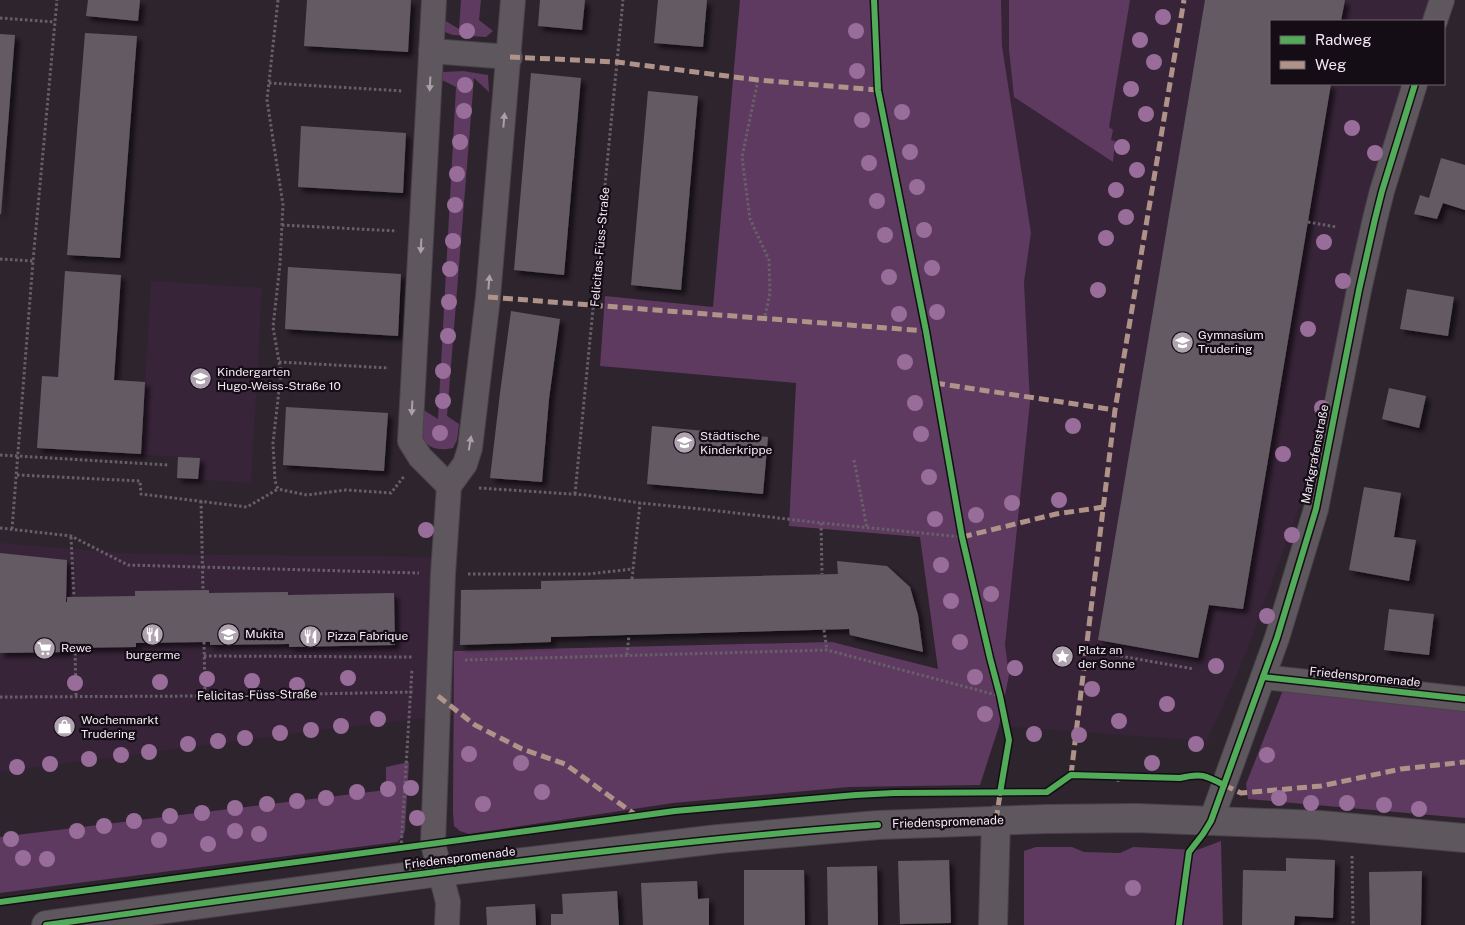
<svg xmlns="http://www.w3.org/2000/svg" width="1465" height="925" viewBox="0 0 1465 925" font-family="'Public Sans',sans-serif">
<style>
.built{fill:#382439}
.green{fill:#5e3a60}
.building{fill:#635a63;filter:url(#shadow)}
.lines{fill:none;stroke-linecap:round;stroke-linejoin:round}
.minor-casing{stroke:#4a424a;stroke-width:26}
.tertiary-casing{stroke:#4a424a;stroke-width:30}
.path{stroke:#676068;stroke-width:3;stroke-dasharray:2.5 2.5;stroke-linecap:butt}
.minor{stroke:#5e575e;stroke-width:24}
.tertiary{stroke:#5e575e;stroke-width:28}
.quiet{stroke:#af9288;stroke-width:5;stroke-dasharray:10 5;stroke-linecap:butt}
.cycleway-casing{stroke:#140d15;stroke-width:9}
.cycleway{stroke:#51ab58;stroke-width:6}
.tree{fill:#996d9a}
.oneway{fill:#a9a0a9}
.labels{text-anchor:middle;stroke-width:4.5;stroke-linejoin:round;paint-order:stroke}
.street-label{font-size:12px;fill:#f4e8f4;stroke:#140d15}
.poi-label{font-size:12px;fill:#f4e8f4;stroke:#140d15;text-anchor:start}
</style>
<defs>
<filter id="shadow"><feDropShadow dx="4.5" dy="4.5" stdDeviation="2.5" flood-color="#0009"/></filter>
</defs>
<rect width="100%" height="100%" fill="#2e242e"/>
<!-- built -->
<g class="built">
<path d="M1001,0h428l-6,21h-152v63h132l-34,107 -68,311 -57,156 -37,83 -208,-15 10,-51 -4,-30 25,-243 -6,-120 7,-49 -29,-187z"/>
<path d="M151,281l111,7 -11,195 -74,-5 1,-21 -141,-9 5,-72 103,6z"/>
<path d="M0,543l135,11 320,3 -2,158 -118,13 -335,44z"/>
</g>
<!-- green -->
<g class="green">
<path d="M461,0h20l-2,20 14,11 -7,6 -33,-2 -8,-3 -1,-12 15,9z"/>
<path d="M740,0h261l1,46 29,187 -7,49 6,120 -25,243 4,30 -10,51 -19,59 -131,2 -176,16 -204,31 -9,-3 -6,-5 -1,-14 1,-161 378,-9 106,27 -18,-132 -131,-11 7,-143 -196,-17 5,-70 108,11z"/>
<path d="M1009,0h121l-21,127 4,3 -2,10 4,1 -2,21 -99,-65 -5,-48z"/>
<path d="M463,71l25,4 1,17 -15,-14 -27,338 12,8 -2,16 -4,8c-15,3 -23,1 -33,-11l2,-28 16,10 18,-332 -16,-8 3,-7z"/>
<path d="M1283,690l182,21v107l-217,-19 -2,-15z"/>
<path d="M409,762l-4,68 -2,6 -6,6 -397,51v-56l386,-47v-23z"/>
<path d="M1221,841l2,84h-199v-74l12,-4h36l12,5 36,1 13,-6 64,3z"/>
</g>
<!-- building -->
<g class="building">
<path d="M88,0h52l-2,21 -52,-5z"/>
<path d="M307,0h104l-3,52 -104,-6z"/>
<path d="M540,0h45l-3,30 -44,-4z"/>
<path d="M658,0h49l-4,47 -49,-4z"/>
<path d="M1205,0h140l-4,21h-70v63h60l-88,525 -34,-4 -11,53 -100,-18z"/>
<path d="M85,33l52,3 -17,222 -53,-3z"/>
<path d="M0,34l15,1 -14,179h-1z"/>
<path d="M531,73l50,5 -17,197 -50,-5z"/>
<path d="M648,91l50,5 -17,194 -50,-5z"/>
<path d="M301,126l105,7 -3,60 -105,-6z"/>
<path d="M1441,158l24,7v45l-22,-7 -6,16 -23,-5 6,-19 9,3z"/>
<path d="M288,267l113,7 -3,62 -113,-7z"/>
<path d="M65,271l56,4 -7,105 31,2 -4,72 -104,-6 5,-72 16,1z"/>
<path d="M1407,289l47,8 -6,39 -48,-7z"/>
<path d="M511,311l49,8 -11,80 -7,83 -52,-4 10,-85z"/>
<path d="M1389,388l37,8 -7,32 -37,-9z"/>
<path d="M286,407l102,6 -4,58 -101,-6z"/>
<path d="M652,426l116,11 -5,57 -116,-10z"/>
<path d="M178,457l22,1 -2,21 -21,-1z"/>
<path d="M1364,487l37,6 -7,44 22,3 -7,41 -60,-11z"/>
<path d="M0,553l67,7 -1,42h1v-5l68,-1v-5l74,-1v3l79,-1v3l106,-2 1,52 -106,2v-3l-79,1v-3h-6l-68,1v4l-68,1v4l-68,1z"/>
<path d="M837,561l50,5 23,21 8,28 5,37 -73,-17 -1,-6 -298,8v5l-91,3 1,-55 80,-1v-8l297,-7z"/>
<path d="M1389,609l45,5 -5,41 -45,-5z"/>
<path d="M1286,858l49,2 -2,58 -38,-2 -1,9h-52l1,-55 43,1z"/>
<path d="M949,860l2,63 -51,1 -2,-63z"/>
<path d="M877,866l1,59h-50l-1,-58z"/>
<path d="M744,870h60l1,55h-61z"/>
<path d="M1422,871l-1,54h-51l-1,-53z"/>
<path d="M697,881l1,18 11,-1v27h-66l-2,-42z"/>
<path d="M617,891l2,34h-68v-11h12l-1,-20z"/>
<path d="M535,904l1,21h-49l-1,-18z"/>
</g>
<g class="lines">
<defs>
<g id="minor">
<path d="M434,0l-24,441 10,16 29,29"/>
<path d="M1435,21l7,-21"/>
<path d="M431,51l79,6"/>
<path d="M1263,677l202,22"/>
<path d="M1211,821l66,-183 39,-129 43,-219 16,-71 7,-28 33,-107"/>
<path d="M447,925l1,-23 -15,-58 10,-270 6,-88 16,-22 5,-16 18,-151 25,-297"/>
</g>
<g id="tertiary">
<path d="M46,925l394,-53 278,-33 160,-14 169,-6 89,-1 184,7 145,13"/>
<path d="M993,925l3,-105"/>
</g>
</defs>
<!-- minor casing -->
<use href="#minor" class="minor-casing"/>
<!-- tertiary casing -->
<use href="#tertiary" class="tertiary-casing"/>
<!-- path -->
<g class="path">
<path d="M278,0l-11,100 16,105 -3,59 -7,63 8,46 -8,70 2,38 3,8 29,6 39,-5 45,3 14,-18"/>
<path d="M0,18l55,4"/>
<path d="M758,80l-16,77 8,62 19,41 1,33 -6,27"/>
<path d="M269,83l134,8"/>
<path d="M1308,222l28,5"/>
<path d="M282,225l115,6"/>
<path d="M0,259l33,2"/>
<path d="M279,362l110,6"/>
<path d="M0,455l168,10"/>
<path d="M854,460l13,68"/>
<path d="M17,475l123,6 1,13 106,13 31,-18"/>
<path d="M479,488l107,7 54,8 70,7 111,13 141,14"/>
<path d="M575,494l48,-494"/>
<path d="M201,501l2,90"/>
<path d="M821,523l1,51"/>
<path d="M0,528l71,8 57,29 291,8"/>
<path d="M12,529l21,-268 24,-261"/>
<path d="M71,537l3,60"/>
<path d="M468,574h120l45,-5"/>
<path d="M632,579l8,-76"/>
<path d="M824,630l3,20"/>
<path d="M204,642l1,54"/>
<path d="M75,648l1,48"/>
<path d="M1086,650l108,19"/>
<path d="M627,655l2,-20"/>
<path d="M204,656l208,1"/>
<path d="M465,660l362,-10 173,46"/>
<path d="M0,697l205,-1 209,-4"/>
<path d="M1118,782v-6"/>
<path d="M401,848l11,-179"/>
<path d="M1352,856l1,69"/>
</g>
<!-- minor -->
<use href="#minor" class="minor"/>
<!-- tertiary -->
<use href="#tertiary" class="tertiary"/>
<!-- quiet -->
<g class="quiet">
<path d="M510,57l107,5 141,18 120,10"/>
<path d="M488,297l438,34"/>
<path d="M935,383l180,27"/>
<path d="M962,537l94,-23 48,-7"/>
<path d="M438,696l37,29 47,24 43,15 72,52"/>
<path d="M1071,775l44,-365 69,-410"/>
<path d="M1224,785l17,8 80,-7 80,-17 64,-7"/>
<path d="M996,820l5,-32"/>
</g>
<defs>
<g id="cycleway">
<path d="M874,0l4,90 48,241 36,206 28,121 10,38 9,44 -9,53"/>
<path d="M1263,677l202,22"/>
<path d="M0,902l675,-91 181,-16 38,-2 153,-1 24,-17 109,3c21,-5 25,-3 44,7"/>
<path d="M46,925c277,-38 554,-79 832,-100"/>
<path d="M1179,925l10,-73 14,-18 8,-13 66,-183 39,-129 43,-219 16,-71 7,-28 33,-107"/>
</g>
</defs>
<!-- cycleway casing -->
<use href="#cycleway" class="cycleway-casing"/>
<!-- cycleway -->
<use href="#cycleway" class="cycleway"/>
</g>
<!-- trees -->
<g class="tree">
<circle cx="1163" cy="17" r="8"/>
<circle cx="467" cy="31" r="8"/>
<circle cx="856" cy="31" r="8"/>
<circle cx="1140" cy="40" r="8"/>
<circle cx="1154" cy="62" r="8"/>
<circle cx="857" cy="71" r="8"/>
<circle cx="465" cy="85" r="8"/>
<circle cx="1131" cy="89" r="8"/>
<circle cx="464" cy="111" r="8"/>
<circle cx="902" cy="112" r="8"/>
<circle cx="1146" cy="114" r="8"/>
<circle cx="862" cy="120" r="8"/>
<circle cx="1352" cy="128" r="8"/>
<circle cx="460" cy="142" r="8"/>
<circle cx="1122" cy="147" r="8"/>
<circle cx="910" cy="152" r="8"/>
<circle cx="1375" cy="153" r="8"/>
<circle cx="869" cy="163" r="8"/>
<circle cx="1137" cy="170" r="8"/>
<circle cx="457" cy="174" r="8"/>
<circle cx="917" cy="187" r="8"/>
<circle cx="1116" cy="190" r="8"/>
<circle cx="877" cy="201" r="8"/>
<circle cx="455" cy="205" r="8"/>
<circle cx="1126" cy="217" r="8"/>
<circle cx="924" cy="230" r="8"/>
<circle cx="885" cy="235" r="8"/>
<circle cx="1106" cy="238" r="8"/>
<circle cx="453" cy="241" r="8"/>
<circle cx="1324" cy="242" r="8"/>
<circle cx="932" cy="268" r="8"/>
<circle cx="450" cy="269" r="8"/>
<circle cx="889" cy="277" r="8"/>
<circle cx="1343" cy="281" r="8"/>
<circle cx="1098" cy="290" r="8"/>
<circle cx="449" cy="302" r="8"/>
<circle cx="937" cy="312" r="8"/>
<circle cx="899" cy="314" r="8"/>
<circle cx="1308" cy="329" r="8"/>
<circle cx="448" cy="336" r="8"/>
<circle cx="905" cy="362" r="8"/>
<circle cx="443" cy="371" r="8"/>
<circle cx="443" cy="401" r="8"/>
<circle cx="915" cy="403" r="8"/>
<circle cx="1322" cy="408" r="8"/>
<circle cx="1073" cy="426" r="8"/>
<circle cx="440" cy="433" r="8"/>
<circle cx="921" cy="434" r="8"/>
<circle cx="1283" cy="454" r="8"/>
<circle cx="929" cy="477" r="8"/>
<circle cx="1059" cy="500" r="8"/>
<circle cx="1012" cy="503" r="8"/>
<circle cx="976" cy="515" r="8"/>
<circle cx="935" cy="519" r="8"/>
<circle cx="426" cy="530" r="8"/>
<circle cx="1292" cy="535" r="8"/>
<circle cx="941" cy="565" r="8"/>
<circle cx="991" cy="594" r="8"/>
<circle cx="951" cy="601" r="8"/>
<circle cx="1267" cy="616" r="8"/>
<circle cx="960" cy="642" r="8"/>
<circle cx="1216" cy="666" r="8"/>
<circle cx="1015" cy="668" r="8"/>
<circle cx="975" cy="677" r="8"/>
<circle cx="348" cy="678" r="8"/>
<circle cx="207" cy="679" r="8"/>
<circle cx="252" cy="681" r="8"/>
<circle cx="160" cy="682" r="8"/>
<circle cx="75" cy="683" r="8"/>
<circle cx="297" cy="685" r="8"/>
<circle cx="1092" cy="689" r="8"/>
<circle cx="1167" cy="704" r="8"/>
<circle cx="985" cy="714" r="8"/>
<circle cx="378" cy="719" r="8"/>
<circle cx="1119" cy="721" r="8"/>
<circle cx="341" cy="726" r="8"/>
<circle cx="311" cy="730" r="8"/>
<circle cx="280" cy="733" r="8"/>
<circle cx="1034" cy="734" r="8"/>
<circle cx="1079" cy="735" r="8"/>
<circle cx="245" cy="738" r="8"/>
<circle cx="218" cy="741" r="8"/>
<circle cx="188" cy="744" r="8"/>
<circle cx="1196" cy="744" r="8"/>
<circle cx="149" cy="752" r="8"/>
<circle cx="469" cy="754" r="8"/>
<circle cx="121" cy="755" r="8"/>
<circle cx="1267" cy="755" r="8"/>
<circle cx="89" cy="759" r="8"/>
<circle cx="521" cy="763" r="8"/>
<circle cx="1152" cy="763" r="8"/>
<circle cx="50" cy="764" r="8"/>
<circle cx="17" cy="767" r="8"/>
<circle cx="411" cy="788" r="8"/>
<circle cx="388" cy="789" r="8"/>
<circle cx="357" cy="792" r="8"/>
<circle cx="542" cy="792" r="8"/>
<circle cx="326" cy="798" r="8"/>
<circle cx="1279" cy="798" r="8"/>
<circle cx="297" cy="801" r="8"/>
<circle cx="1311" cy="803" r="8"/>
<circle cx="1347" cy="803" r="8"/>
<circle cx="267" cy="804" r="8"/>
<circle cx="483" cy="804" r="8"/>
<circle cx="1384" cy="805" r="8"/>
<circle cx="235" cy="808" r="8"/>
<circle cx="1419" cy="809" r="8"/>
<circle cx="202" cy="813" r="8"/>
<circle cx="170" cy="816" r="8"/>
<circle cx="417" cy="818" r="8"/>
<circle cx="134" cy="821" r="8"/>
<circle cx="104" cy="826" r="8"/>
<circle cx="77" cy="831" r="8"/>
<circle cx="235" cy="831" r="8"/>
<circle cx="259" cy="834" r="8"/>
<circle cx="11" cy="839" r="8"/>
<circle cx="159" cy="840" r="8"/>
<circle cx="208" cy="844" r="8"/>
<circle cx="23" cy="858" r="8"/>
<circle cx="47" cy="859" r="8"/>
<circle cx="1133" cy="888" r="8"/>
</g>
<!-- one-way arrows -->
<defs><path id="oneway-solid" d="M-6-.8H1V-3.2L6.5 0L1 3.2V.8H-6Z" transform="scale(1.25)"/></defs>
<g class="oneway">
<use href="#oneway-solid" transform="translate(430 84) rotate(93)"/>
<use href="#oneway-solid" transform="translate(504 120) rotate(-85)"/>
<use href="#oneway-solid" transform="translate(421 246) rotate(93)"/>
<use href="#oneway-solid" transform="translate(489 282) rotate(-85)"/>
<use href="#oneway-solid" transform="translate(412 408) rotate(93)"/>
<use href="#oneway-solid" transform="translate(470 443) rotate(-81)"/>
</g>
<!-- icons -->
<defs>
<symbol id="school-disc" viewBox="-11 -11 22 22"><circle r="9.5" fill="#afa3af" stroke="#140d15"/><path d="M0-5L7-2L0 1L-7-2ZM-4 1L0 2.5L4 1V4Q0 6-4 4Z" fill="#fff"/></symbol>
<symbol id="restaurant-disc" viewBox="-11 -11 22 22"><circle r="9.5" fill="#afa3af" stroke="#140d15"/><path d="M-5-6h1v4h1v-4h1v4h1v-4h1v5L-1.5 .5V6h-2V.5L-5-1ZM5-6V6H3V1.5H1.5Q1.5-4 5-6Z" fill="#fff"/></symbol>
<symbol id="supermarket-disc" viewBox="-11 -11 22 22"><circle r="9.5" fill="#afa3af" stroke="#140d15"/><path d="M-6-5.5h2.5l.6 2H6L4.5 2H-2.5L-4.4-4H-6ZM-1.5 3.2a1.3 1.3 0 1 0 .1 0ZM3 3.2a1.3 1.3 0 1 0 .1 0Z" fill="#fff"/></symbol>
<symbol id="sight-disc" viewBox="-11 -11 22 22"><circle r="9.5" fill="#afa3af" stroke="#140d15"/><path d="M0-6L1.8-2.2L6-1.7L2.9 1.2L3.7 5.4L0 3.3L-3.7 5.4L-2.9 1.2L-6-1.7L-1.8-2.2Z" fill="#fff"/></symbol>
<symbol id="shop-disc" viewBox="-11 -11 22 22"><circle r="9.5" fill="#afa3af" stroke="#140d15"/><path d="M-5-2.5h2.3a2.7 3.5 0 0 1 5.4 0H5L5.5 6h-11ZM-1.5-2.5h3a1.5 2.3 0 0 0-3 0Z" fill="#fff"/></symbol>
</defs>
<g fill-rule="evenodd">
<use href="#school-disc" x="1170" y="330" width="25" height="25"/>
<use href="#school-disc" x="188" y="366" width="25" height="25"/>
<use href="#school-disc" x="672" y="430" width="25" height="25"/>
<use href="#restaurant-disc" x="140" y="622" width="25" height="25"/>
<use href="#school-disc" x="216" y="622" width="25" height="25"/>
<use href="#restaurant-disc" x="298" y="624" width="25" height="25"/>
<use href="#supermarket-disc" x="32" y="636" width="25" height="25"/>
<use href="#sight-disc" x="1050" y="644" width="25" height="25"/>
<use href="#shop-disc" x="52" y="714" width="25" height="25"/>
</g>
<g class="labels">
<!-- street labels -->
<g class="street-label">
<text transform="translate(600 247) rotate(-85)" y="4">Felicitas-Füss-Straße</text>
<text transform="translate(1315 454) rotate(-79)" y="4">Markgrafenstraße</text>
<text transform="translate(1365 677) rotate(6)" y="4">Friedenspromenade</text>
<text transform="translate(257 695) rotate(-1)" y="4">Felicitas-Füss-Straße</text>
<text transform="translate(948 822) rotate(-2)" y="4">Friedenspromenade</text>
<text transform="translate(460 858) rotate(-7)" y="4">Friedenspromenade</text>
</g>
<!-- poi labels -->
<g class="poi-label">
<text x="1198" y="339">Gymnasium<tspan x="1198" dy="14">Trudering</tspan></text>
<text x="217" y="376">Kindergarten<tspan x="217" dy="14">Hugo-Weiss-Straße 10</tspan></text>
<text x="700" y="440">Städtische<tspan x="700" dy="14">Kinderkrippe</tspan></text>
<text x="245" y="638">Mukita</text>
<text x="327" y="640">Pizza Fabrique</text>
<text x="61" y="652">Rewe</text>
<text x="1078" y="654">Platz an<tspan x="1078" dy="14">der Sonne</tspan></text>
<text x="153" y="659" text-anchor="middle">burgerme</text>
<text x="81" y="724">Wochenmarkt<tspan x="81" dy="14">Trudering</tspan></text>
</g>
</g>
<!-- legend -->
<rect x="1270" y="20" width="175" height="65" fill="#140d15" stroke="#6e656e"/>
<rect x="1280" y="36" width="25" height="8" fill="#51ab58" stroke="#6e656e"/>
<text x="1315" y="45" font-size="15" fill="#f4e8f4">Radweg</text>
<rect x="1280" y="61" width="25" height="8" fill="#af9288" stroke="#6e656e"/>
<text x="1315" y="70" font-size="15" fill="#f4e8f4">Weg</text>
</svg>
